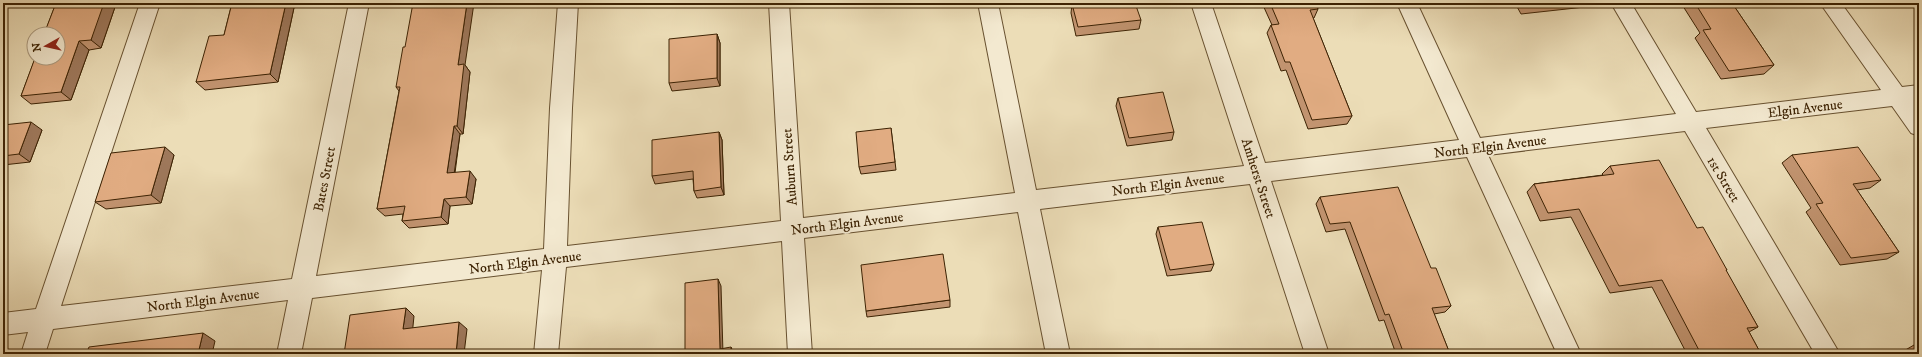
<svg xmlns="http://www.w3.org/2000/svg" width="1922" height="357" viewBox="0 0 1922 357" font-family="'IM FELL DW Pica',serif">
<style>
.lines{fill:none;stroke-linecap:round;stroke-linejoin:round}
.minor-casing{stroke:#685130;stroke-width:2}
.minor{fill:#f3e9d0;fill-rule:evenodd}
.wall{fill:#c29470;stroke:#3c2203}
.shaded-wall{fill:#9e785b;stroke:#3c2203}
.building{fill:#e1ac82;stroke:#3c2203}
.labels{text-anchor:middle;stroke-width:4;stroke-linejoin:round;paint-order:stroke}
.street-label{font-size:14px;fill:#3c2203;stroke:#f3e9d0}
</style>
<rect width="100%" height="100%" fill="#ecddb7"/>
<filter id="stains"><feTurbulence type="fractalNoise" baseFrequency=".005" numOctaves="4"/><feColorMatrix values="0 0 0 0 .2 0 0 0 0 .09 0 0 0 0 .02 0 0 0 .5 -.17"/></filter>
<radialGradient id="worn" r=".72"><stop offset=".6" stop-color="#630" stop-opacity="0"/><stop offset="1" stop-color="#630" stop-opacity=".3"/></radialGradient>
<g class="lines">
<defs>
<path id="minor" d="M140,3h20l-99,303 231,-27 57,-276h20l-53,273 228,-27 6,-141 8,-105h20l-6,105 -5,138 214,-25 -12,-218h20l14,215 212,-25 -37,-190h20l38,187 208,-24 -53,-163h20l54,160 194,-23 -62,-137h20l63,135 196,-24 -65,-111h20l65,109 185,-22 -61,-87h21l61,84 17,-2v18h-5l5,7v26l-8,-3 -19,-27 -186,22 134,226h-25l-130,-223 -197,24 93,199h-24l-90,-197 -196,24 58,173h-24l-55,-170 -210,25 30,145h-24l-28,-142 -214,26 8,116h-24l-6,-113 -216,26 -8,87h-24l8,-84 -230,28 -11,56h-24l11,-54 -235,29 -8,25h-24l7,-22 -25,3v-22l33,-4z"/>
</defs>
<!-- minor casing -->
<use href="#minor" class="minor-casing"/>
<!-- minor -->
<use href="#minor" class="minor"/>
</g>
<!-- wall -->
<g class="wall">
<path d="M56,3h55l4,4 -14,41 -12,2 -18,50 -40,4 -10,-8z"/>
<path d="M232,3h63l-17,79 -73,8 -9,-8 28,-47z"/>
<path d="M1262,3h53l3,6 -4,9h-1l39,98 -5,8 -39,5 -22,-59 -5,1 -14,-38 4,-8h1z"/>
<path d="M1515,3h82l-3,3 -73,8z"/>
<path d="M1681,3h51l42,62 -10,9 -43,5 -26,-41 5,-5z"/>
<path d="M1072,4l69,16 -2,9 -63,7 -5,-23z"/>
<path d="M717,34l3,9v43l-48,5 -3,-8z"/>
<path d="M465,65l5,7 -7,62h-3l-5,39 21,6 -4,25 -22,2 -2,18 -39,4 -7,-7 1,-7 -18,2 -8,-7 22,-118 -3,-4z"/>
<path d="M1118,98l56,34 -2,8 -45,6 -11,-40z"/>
<path d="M3,125l39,5 -12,32 -27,3z"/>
<path d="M891,128l5,42 -35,4 -2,-7z"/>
<path d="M719,132l3,8 2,55 -27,3 -3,-7 -1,-12 -38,5 -3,-8z"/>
<path d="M174,155l-13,48 -55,6 -11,-7z"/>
<path d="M1792,155l89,25 -11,8 -13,2 42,62 -12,7 -47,6 -34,-53 5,-4 -29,-45z"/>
<path d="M1610,166l87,62 30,42 -1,1 32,56 -9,5 12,22h-74l-35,-67 -42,6 -39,-76 -31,4 -13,-29 7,-8 69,-9 -1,-1z"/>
<path d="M1320,197l111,71 20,38 -6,6 -11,2 16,40h-54l-12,-34 -5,1 -34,-92 -19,3 -10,-28z"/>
<path d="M1158,227l56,37 -3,7 -44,5 -11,-42z"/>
<path d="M950,300v7l-83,10 -1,-6z"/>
<path d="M1914,345h5v9h-16l-1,-2z"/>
</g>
<!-- shaded-wall -->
<g class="shaded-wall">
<path d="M101,3h10l4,4 -14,41 -10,-8z"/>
<path d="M286,3h9l-17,79 -8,-8z"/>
<path d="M467,3h7l-9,62 5,7 -7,62 -6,-8 1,-61z"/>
<path d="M717,34l3,9v43l-3,-8z"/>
<path d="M79,41l10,9 -18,50 -10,-8z"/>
<path d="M31,122l11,8 -12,32 -11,-8z"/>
<path d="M454,126l6,8 -7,47 -6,-8z"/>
<path d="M719,132l3,8 2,55 -3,-8z"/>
<path d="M165,147l9,8 -13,48 -10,-8z"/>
<path d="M470,171l6,8 -4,25 -6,-7z"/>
<path d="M444,199l6,7 -2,18 -7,-7z"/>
<path d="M718,279l3,7 2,68 -3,-5z"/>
<path d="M406,308l8,8 -2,20 -9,-7z"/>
<path d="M459,322l8,7 -3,25h-8z"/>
<path d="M203,333l12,8 -3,13h-14z"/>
<path d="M731,347l3,7h-3z"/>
</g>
<!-- building -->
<g class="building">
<path d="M56,3h48l-13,37 -12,1 -18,51 -40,4 14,-38h23v-24h-14z"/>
<path d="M232,3h54l-16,71 -74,8 13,-46 15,-1z"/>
<path d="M413,3h54l-9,62 6,-1 -7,62h-3l-7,47 23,-2 -4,26 -22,2 -3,18 -39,4 3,-15 -28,3 23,-122h-4l7,-40h2z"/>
<path d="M1084,3h51l6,17 -63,7 -6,-23z"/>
<path d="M1270,3h45l3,6 -8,1 42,106 -40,4 -22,-58h-5l-14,-37 8,-1z"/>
<path d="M1526,3h24l-23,3z"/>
<path d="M1695,3h37l42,62 -45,6 -26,-41 8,-1z"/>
<path d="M717,34v44l-48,5v-44z"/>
<path d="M1163,92l11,40 -45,6 -11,-40z"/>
<path d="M31,122l-12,32 -16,2v-31z"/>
<path d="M891,128l4,34 -36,5 -3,-35z"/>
<path d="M719,132l2,55 -27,4 -1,-20 -41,5v-36z"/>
<path d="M165,147l-14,48 -56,7 16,-49z"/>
<path d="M1858,147l23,33 -28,4 46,68 -48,6 -35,-54 7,-1 -31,-48z"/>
<path d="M1659,160l38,68 6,-1 24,43h-1l32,57 -11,1 14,26h-60l-39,-74 -43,6 -40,-77 -31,4 -14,-29 80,-10 -4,-8z"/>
<path d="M1398,187l33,81h5l15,38 -19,2 18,46h-46l-15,-40 -4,1 -35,-93 -20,2 -10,-27z"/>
<path d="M1202,222l12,42 -44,6 -12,-43z"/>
<path d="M943,254l7,46 -84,11 -5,-46z"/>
<path d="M718,279l2,70 11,-2v7h-52l6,-1v-70z"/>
<path d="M406,308l-3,21 56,-7 -3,32h-112l6,-39z"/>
<path d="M203,333l-5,21h-112l3,-7z"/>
<path d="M1914,345h5v8z"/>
<path d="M1242,350l1,4h-29z"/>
</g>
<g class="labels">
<!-- street labels -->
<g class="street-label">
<text transform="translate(1805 108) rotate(-7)" y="5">Elgin Avenue</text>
<text transform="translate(1490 146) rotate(-7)" y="5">North Elgin Avenue</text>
<text transform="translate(789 167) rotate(-94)" y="5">Auburn Street</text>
<text transform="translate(1259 178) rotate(72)" y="5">Amherst Street</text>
<text transform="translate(324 179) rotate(-79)" y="5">Bates Street</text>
<text transform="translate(1724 179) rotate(59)" y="5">1st Street</text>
<text transform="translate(1168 184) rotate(-7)" y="5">North Elgin Avenue</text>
<text transform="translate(847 223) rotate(-7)" y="5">North Elgin Avenue</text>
<text transform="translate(525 262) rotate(-7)" y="5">North Elgin Avenue</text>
<text transform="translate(203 300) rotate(-7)" y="5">North Elgin Avenue</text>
</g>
</g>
<!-- margin -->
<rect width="1922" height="357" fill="none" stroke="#ecddb7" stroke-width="16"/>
<rect x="4" y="4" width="1914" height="349" fill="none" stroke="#3c2203" stroke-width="2"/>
<rect x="8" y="8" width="1906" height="341" fill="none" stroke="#3c2203"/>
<!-- north arrow -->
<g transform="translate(46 46) rotate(262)"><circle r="19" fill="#f3e9d0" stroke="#aa997e"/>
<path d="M0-3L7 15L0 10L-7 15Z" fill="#8f2418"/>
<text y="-6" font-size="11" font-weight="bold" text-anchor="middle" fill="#3c2203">N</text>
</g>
<rect width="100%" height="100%" filter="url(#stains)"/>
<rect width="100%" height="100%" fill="url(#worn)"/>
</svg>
